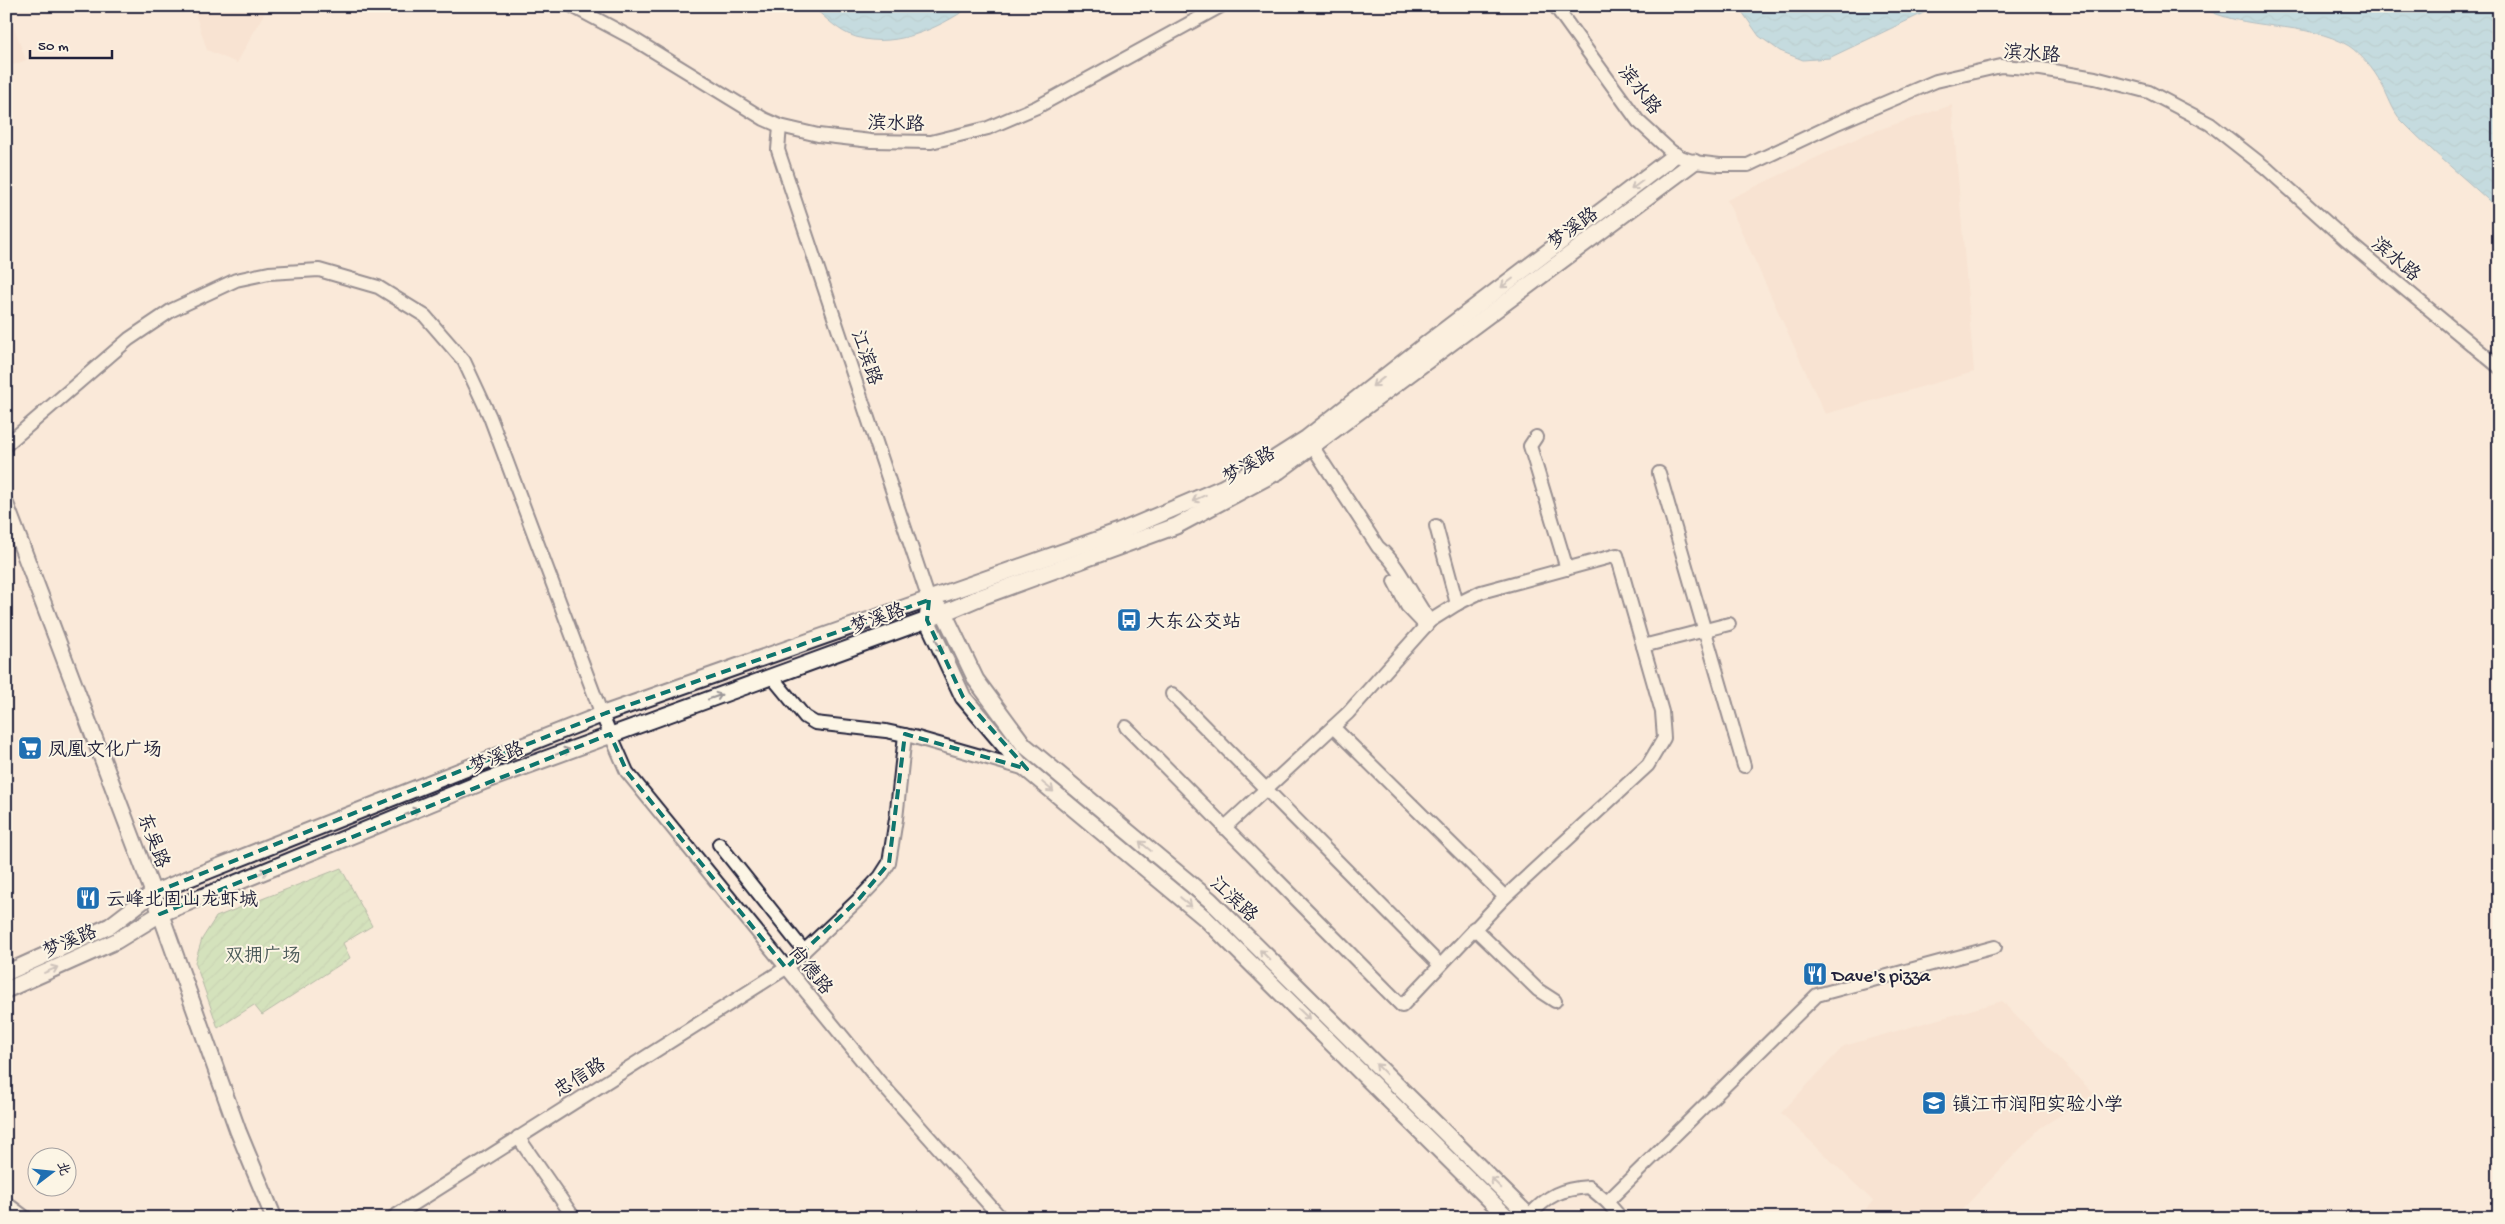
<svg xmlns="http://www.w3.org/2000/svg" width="2505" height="1224" viewBox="0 0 2505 1224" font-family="'Gochi Hand','LXGW WenKai TC',sans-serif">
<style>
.built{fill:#f7dbca}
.garden{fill:url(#garden-furrows);stroke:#647e6a}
.water{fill:url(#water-waves);stroke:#5d87a2}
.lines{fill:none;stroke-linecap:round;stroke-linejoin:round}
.minor-casing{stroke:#22223b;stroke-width:16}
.major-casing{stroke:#22223b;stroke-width:19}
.minor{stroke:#fcf5e5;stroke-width:12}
.major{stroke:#fcf5e5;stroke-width:15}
.oneway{stroke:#9a9698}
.marked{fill:none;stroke:#0f766e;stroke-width:4;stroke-dasharray:10 6;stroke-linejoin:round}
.labels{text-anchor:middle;stroke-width:4;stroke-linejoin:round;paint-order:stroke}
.street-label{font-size:19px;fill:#22223b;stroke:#fcf5e5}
.poi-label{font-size:19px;fill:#22223b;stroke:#fcf5e5;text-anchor:start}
.park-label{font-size:19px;fill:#4a5958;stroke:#fcf5e5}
</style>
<defs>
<pattern id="garden-furrows" width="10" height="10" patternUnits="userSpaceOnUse" patternTransform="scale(1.25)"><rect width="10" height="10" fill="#a7d99a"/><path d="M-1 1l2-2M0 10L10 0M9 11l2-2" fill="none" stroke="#8fba86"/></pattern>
<pattern id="water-waves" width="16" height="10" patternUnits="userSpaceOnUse" patternTransform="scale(1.25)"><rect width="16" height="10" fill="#85cbe6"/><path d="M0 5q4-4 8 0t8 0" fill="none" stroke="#73aec6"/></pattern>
</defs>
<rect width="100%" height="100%" fill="#fae9d9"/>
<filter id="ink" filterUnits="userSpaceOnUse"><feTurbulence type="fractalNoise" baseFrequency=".02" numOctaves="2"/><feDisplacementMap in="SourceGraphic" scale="10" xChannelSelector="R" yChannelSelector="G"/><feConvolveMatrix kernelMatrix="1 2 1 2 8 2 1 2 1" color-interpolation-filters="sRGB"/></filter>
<g filter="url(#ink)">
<!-- built -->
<g class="built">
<path d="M6,6l20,54 -20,8z"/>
<path d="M193,6h75l-31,57 -30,-13z"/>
<path d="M1952,105l22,267 -149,42 -98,-214 139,-66z"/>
<path d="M2002,1001l92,93 -54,34 -86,90h-96l15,-17 -92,-88 63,-67z"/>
</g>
<!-- garden -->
<path class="garden" d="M341,868l31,58 -29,17 7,15 -88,57 -8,-10 -36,23 -23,-66 7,-23 14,-22z"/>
<!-- water -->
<g class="water">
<path d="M811,6h160c-33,23 -82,46 -123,28 -13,-6 -25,-19 -37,-28z"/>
<path d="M1738,6h200l-109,52 -26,2 -23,-9 -21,-15z"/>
<path d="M2200,6h299v204c-32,-30 -67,-58 -98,-90 -9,-10 -13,-25 -20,-37 -7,-13 -19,-28 -32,-37 -42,-26 -107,-14 -149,-40z"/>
</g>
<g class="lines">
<defs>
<g id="minor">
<path d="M572,6l60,32 132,81 16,7 38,9 53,6 60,1 57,-14 49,-21 184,-101"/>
<path d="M1555,6l83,115 37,34 19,7 26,3h28l87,-41 101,-43 65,-15 40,3 54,9 54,14 61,32 56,44 81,73 152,126"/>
<path d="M780,126l-2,24 151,450"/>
<path d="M1536,437l-6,9 37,123"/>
<path d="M1307,438l71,109c23,19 34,51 52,74"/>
<path d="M6,445l123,-106 43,-29 64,-30 33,-7 50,-3 59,17 47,29 39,45 26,56 112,298 25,57 251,308 123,138"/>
<path d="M1659,473l85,293"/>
<path d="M1436,526l21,78"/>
<path d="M1394,581l13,25 19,20"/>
<path d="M1643,646l86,-22"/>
<path d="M772,677l33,40 10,6 71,8 28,6 112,32"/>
<path d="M1172,694l268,271"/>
<path d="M1126,727l276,279 103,-109 -172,-170"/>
<path d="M1224,828l124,-115 82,-92 27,-17 24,-12 136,-37 45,157 2,26 -16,27 -143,132"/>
<path d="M719,844l85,107"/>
<path d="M1474,928l64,62 17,11"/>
<path d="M518,1137l56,81"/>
<path d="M1607,1202l14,16"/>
<path d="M6,1203l20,15"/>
<path d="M1529,1216c19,-21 32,-27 60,-29l18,15 210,-207 178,-48"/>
<path d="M392,1218l394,-250 73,-69 21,-22 9,-14 7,-44 9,-84"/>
</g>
<g id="major">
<path d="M6,505l145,382 87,244 36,87"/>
<path d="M938,607l6,6 32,67 48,65 186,155 321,318"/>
<path d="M928,612l-1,8 36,77 57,67 186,155 302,299"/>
<path d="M6,973l104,-47 43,-33 32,-13 421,-167 513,-181 103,-44 49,-27 36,-23 122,-96 246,-187"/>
<path d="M6,990l110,-49 44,-27 325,-133 442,-161 54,-23 195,-71 103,-55 415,-309"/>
</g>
</defs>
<!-- minor casing -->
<use href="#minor" class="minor-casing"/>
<!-- major casing -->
<use href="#major" class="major-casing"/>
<!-- minor -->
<use href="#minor" class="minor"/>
<!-- major -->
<use href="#major" class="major"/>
</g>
<!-- one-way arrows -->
<defs><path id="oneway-shaft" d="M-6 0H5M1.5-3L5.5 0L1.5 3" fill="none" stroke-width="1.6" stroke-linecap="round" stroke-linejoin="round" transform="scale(1.25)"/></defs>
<g class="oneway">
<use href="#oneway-shaft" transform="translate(1637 185) rotate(143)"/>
<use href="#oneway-shaft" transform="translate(1507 283) rotate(143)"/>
<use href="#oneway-shaft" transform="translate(1378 382) rotate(142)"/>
<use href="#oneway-shaft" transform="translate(1199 498) rotate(155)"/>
<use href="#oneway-shaft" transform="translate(939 646) rotate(65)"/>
<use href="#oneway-shaft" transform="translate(715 697) rotate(-19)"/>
<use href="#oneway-shaft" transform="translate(563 752) rotate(-21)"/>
<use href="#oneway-shaft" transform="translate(1048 787) rotate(40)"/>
<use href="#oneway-shaft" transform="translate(412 812) rotate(-22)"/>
<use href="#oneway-shaft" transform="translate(1145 846) rotate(-140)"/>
<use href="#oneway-shaft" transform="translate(261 873) rotate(-22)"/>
<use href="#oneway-shaft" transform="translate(1186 902) rotate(40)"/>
<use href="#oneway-shaft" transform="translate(1265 955) rotate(-135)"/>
<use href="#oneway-shaft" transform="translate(51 970) rotate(-23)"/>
<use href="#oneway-shaft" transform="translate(1304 1014) rotate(44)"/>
<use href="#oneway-shaft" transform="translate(1381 1069) rotate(-135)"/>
<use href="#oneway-shaft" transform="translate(1496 1183) rotate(-135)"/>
</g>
</g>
<!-- marked area -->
<path d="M0 0H2505V1224H0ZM929,600l-2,20 36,77 64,72 -122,-35 -16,129 -30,36 -73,69 -159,-196 -17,-38 -450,180 -7,-21 453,-180z" fill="#fae9d9" fill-opacity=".55" fill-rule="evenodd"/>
<path class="marked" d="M929,600l-2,20 36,77 64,72 -122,-35 -16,129 -30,36 -73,69 -159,-196 -17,-38 -450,180 -7,-21 453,-180z"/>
<!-- icons -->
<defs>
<symbol id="bus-square" viewBox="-11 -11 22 22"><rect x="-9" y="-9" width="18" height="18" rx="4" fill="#1f6fb2" stroke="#fcf5e5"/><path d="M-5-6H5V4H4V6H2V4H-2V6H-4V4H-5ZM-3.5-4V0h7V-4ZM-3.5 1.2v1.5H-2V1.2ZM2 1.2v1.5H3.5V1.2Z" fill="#fff"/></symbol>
<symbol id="supermarket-square" viewBox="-11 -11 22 22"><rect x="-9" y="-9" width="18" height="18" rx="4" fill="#1f6fb2" stroke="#fcf5e5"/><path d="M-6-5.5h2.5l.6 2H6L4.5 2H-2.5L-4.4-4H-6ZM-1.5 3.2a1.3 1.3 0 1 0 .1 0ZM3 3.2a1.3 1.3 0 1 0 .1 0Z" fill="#fff"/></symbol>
<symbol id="restaurant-square" viewBox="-11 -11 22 22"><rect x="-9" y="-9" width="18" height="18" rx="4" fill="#1f6fb2" stroke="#fcf5e5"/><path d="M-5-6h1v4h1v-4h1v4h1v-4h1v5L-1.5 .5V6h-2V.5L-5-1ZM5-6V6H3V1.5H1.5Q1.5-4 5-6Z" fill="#fff"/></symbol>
<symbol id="school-square" viewBox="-11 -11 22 22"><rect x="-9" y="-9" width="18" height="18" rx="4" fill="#1f6fb2" stroke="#fcf5e5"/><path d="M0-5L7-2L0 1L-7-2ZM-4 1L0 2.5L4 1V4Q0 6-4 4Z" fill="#fff"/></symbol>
</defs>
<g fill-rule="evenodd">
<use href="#bus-square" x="1115" y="606" width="28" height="28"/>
<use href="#supermarket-square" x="16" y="734" width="28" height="28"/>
<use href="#restaurant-square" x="74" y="884" width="28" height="28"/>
<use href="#restaurant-square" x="1801" y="960" width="28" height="28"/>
<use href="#school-square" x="1920" y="1089" width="28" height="28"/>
</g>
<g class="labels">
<!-- street labels -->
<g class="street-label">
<text transform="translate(2032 52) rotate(4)" y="7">滨水路</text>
<text transform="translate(1641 89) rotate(52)" y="7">滨水路</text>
<text transform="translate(896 122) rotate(2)" y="7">滨水路</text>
<text transform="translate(1572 227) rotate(-36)" y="7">梦溪路</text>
<text transform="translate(2397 258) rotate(40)" y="7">滨水路</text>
<text transform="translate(868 357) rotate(71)" y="7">江滨路</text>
<text transform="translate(1248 464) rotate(-29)" y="7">梦溪路</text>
<text transform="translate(877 617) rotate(-20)" y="7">梦溪路</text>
<text transform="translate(496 756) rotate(-21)" y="7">梦溪路</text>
<text transform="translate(155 840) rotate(69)" y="7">东吴路</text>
<text transform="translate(1235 898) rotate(43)" y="7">江滨路</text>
<text transform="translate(69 940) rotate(-23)" y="7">梦溪路</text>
<text transform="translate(812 969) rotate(51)" y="7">尚德路</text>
<text transform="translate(579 1076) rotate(-32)" y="7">忠信路</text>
</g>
<!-- poi labels -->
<g class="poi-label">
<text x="1146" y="627">大东公交站</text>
<text x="48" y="755">凤凰文化广场</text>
<text x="106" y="905">云峰北固山龙虾城</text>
<text x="1832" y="981">Dave's pizza</text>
<text x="1952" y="1110">镇江市润阳实验小学</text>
</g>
<!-- park labels -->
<g class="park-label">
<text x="263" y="961">双拥广场</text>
</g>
</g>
<!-- margin -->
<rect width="2505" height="1224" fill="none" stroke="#fcf5e5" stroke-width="25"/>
<rect x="12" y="12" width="2480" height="1199" fill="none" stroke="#22223b" stroke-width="2" filter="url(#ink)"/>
<!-- north arrow -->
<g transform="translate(52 1172) rotate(74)"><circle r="24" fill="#fcf5e5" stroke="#a5a1a1"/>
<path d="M0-4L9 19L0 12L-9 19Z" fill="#1f6fb2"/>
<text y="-8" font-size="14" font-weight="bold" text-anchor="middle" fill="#22223b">北</text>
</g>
<!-- scale -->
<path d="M30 50v8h82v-8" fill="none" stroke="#22223b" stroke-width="2.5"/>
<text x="38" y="50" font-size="15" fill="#22223b" stroke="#fcf5e5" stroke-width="4" paint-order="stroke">50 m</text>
</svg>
